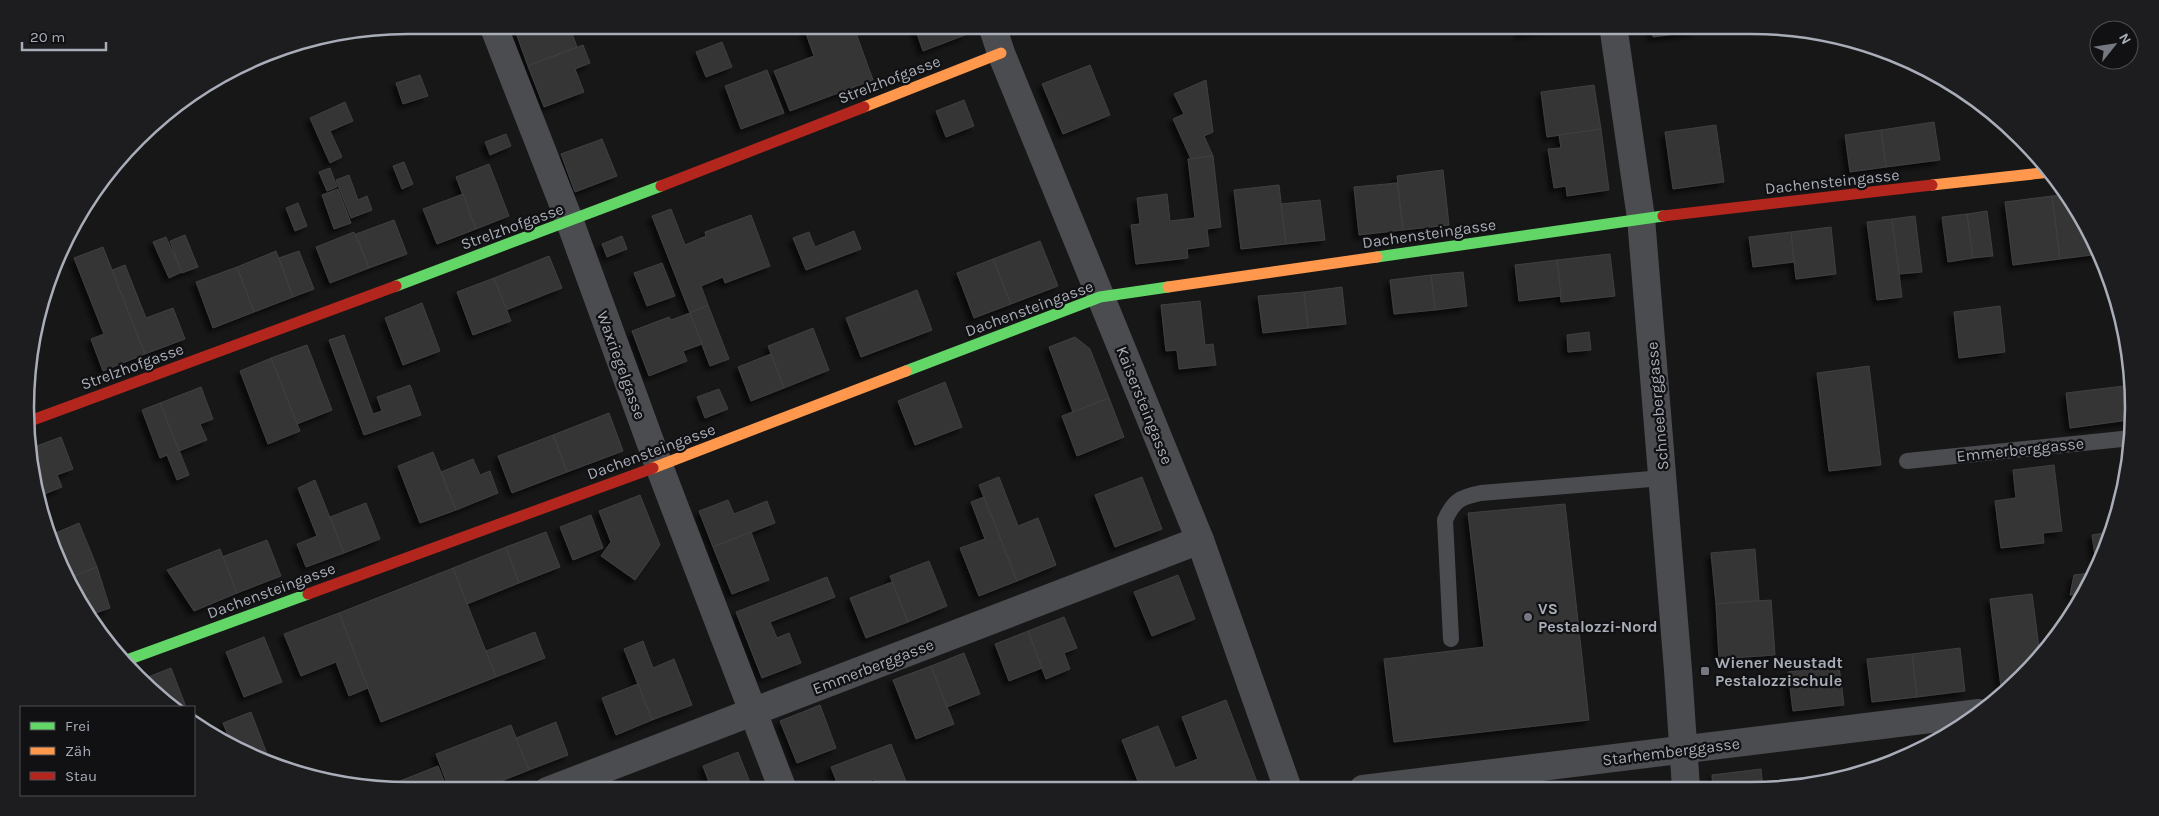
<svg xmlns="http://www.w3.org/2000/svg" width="2159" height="816" viewBox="0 0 2159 816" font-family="Karla,sans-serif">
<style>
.building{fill:#353536;stroke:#3f4043;filter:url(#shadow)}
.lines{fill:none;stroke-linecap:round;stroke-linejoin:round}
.lane{stroke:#4b4c50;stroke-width:16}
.street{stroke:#4b4c50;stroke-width:28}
.fast{stroke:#63d668;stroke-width:11}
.slow{stroke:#ff974d;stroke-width:11}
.jam{stroke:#b3261e;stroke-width:11}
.poi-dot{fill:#757880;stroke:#111113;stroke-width:2}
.labels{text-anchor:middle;stroke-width:4.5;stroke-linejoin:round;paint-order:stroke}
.street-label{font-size:16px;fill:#a8adb8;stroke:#111113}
.poi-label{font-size:16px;font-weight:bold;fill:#a8adb8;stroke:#111113;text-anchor:start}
.rim{fill:none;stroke:#a8adb8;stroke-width:2.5}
</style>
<defs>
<filter id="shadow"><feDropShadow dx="-4.5" dy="4.5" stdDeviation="2.5" flood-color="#0009"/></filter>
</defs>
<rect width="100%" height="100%" fill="#171717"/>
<!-- building -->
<g class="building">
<path d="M536,25h17l2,5 14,-5 8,22 -49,19 -12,-33z"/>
<path d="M803,25h50l20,55 -83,31 -16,-40 40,-15z"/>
<path d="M914,25h48l3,10 -42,16z"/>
<path d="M1518,25h64l-63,9z"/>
<path d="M1651,25h45l1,6 -44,6z"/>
<path d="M722,42l10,25 -26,10 -10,-25z"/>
<path d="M583,45l7,18 -15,6 9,23 -40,15 -16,-41z"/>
<path d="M1090,65l20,50 -47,19 -21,-50z"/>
<path d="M767,70l17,43 -43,16 -16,-43z"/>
<path d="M420,75l8,21 -25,8 -7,-21z"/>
<path d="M1206,80l7,52 -9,4 9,20 -22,3 -18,-40 11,-5 -10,-20z"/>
<path d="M1594,85l7,44 -54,8 -6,-45z"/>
<path d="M964,100l10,26 -28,11 -10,-26z"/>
<path d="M345,102l8,19 -23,10 12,26 -12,6 -20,-45z"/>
<path d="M1934,122l6,38 -54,7 -5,-37z"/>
<path d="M1716,125l8,57 -51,7 -8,-57z"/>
<path d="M1601,129l8,61 -42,6 -1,-10 -12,2 -6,-39 13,-1 -2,-13z"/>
<path d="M1881,130l5,37 -36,5 -5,-37z"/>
<path d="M506,134l5,12 -21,9 -5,-13z"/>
<path d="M602,139l15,37 -42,16 -14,-38z"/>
<path d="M1213,156l8,71 -14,2 2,17 -22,3 1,9 -52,6 -5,-39 9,-1 -3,-26 30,-4 3,27 25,-3 -7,-59z"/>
<path d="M404,162l9,22 -11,5 -9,-23z"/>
<path d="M489,164l20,52 -33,13 -20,-52z"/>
<path d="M330,168l7,19 -10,4 -8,-19z"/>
<path d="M1443,170l6,55 -46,5 -6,-54z"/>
<path d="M349,175l9,25 9,-4 5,14 -21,8 -15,-38z"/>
<path d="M1397,183l6,47 -44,5 -5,-48z"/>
<path d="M1279,185l7,59 -45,5 -7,-59z"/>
<path d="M338,189l13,34 -17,6 -12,-34z"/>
<path d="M463,194l13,35 -39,15 -14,-35z"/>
<path d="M2067,195l16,22 17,37 -40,5 -8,-63z"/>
<path d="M2052,196l8,63 -47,6 -8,-63z"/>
<path d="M1320,200l5,40 -39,4 -5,-40z"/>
<path d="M298,203l9,23 -12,5 -9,-23z"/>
<path d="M671,209l14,36 21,-9 -1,-4 46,-17 19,51 -45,17 -2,-6 -22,9 7,19 -18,8 -38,-97z"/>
<path d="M1987,211l6,45 -21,2 -5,-44z"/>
<path d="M1967,214l6,44 -25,4 -6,-45z"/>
<path d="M1915,216l7,56 -23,2 -7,-55z"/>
<path d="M1892,219l10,78 -25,3 -10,-78z"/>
<path d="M394,220l13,34 -38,14 -13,-34z"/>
<path d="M1831,227l5,47 -40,5 -5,-47z"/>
<path d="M854,231l7,18 -55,21 -13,-32 16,-6 6,15z"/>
<path d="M354,232l15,36 -39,15 -14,-36z"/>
<path d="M1791,232l3,30 -41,5 -4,-30z"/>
<path d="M185,235l13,32 -16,6 -12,-32z"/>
<path d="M622,236l5,13 -20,8 -5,-13z"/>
<path d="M166,237l16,35 -13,6 -16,-36z"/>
<path d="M1040,241l18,45 -47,18 -18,-45z"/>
<path d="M103,247l42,107 -42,17 -12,-32 13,-5 -30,-76z"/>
<path d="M276,251l17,46 -39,15 -17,-45z"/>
<path d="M299,251l15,38 -21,8 -14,-39z"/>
<path d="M1610,254l5,42 -54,6 -4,-42z"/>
<path d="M549,256l13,32 -56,22 -12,-32z"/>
<path d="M993,259l18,45 -37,14 -17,-45z"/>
<path d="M1557,260l4,36 -42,5 -4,-36z"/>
<path d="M662,263l13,33 -28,10 -13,-33z"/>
<path d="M125,265l21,53 27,-10 12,31 -40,15 -33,-84z"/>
<path d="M237,267l17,45 -41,16 -17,-46z"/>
<path d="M1463,272l4,34 -32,4 -4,-35z"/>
<path d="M1431,275l4,35 -41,4 -4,-34z"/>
<path d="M494,278l17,43 -38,14 -16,-43z"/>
<path d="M1342,287l4,37 -38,4 -4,-36z"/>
<path d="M917,290l15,40 -71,27 -15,-39z"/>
<path d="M1304,292l4,36 -45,5 -5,-37z"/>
<path d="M1200,301l5,44 8,-1 3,21 -37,4 -2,-19 -11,1 -5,-46z"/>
<path d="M422,303l18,48 -37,14 -18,-47z"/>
<path d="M708,305l21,54 -19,7 -20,-53z"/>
<path d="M2000,306l5,46 -46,6 -5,-46z"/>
<path d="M690,313l12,31 -19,7 4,10 -38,15 -17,-45 37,-14 2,3z"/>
<path d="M813,328l16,42 -45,18 -16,-42z"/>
<path d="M1589,332l2,18 -23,2 -1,-17z"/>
<path d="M344,335l29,79 9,-3 -5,-14 33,-12 11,30 -57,20 -35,-95z"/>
<path d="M1075,337l15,12 19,49 -36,14 -24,-65z"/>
<path d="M307,345l25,65 -35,14 -26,-66z"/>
<path d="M771,354l13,34 -33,13 -13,-34z"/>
<path d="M271,358l29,73 -32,13 -28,-73z"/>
<path d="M1869,366l12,99 -52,6 -12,-98z"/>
<path d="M945,382l17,45 -47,18 -17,-44z"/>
<path d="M2124,386l5,34 -59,8 -4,-35z"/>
<path d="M201,387l12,32 -13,5 7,16 -28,11 -19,-48z"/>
<path d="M719,389l9,20 -23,9 -8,-21z"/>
<path d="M1109,398l15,39 -47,19 -15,-40z"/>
<path d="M160,403l29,72 -12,5 -10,-25 -7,3 -18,-48z"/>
<path d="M609,413l14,38 -56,21 -14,-37z"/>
<path d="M553,435l14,37 -55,21 -14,-37z"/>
<path d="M61,437l12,32 -16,6 5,12 -25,10 -5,-14 -1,-35z"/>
<path d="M433,452l23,58 -36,13 -22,-57z"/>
<path d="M473,459l7,16 10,-4 8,22 -42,17 -15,-38z"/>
<path d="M2054,465l8,66 -19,2 1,10 -43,5 -6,-47 21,-3 -3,-28z"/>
<path d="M999,477l19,49 20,-8 18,47 -39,16 -38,-96z"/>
<path d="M1142,477l20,52 -47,18 -20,-52z"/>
<path d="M315,480l29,73 -38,14 -9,-23 20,-8 -19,-48z"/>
<path d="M640,495l20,50 -25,35 -34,-24 10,-14 -12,-31z"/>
<path d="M984,497l33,84 -38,15 -19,-48 25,-9 -14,-37z"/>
<path d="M728,500l6,14 33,-13 8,22 -62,24 -14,-36z"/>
<path d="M366,503l14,36 -36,14 -14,-36z"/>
<path d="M1565,504l24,216 -195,22 -10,-83 100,-12 -16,-134z"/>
<path d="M591,515l12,33 -30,12 -13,-33z"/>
<path d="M79,523l18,44 -30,12 -13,-25 -5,-18z"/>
<path d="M546,532l14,35 -41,16 -13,-36z"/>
<path d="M751,532l18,48 -37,14 -19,-47z"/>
<path d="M2110,532l-14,31 -4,-28z"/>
<path d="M267,540l14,36 -44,17 -15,-36z"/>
<path d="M506,547l13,36 -52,21 -14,-36z"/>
<path d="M220,549l17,44 -43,18 -27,-41z"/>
<path d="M1755,549l4,52 -43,3 -5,-51z"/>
<path d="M929,561l18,45 -39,16 -18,-46z"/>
<path d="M97,567l13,41 -23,8 -20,-37z"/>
<path d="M453,568l43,109 -115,45 -42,-109z"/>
<path d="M2091,573l-9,21 -12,1 4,-20z"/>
<path d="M1178,575l17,44 -43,17 -18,-44z"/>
<path d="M827,577l8,20 -65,25 7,16 12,-5 12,30 -39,15 -26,-66z"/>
<path d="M892,582l16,40 -42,16 -16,-40z"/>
<path d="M2032,594l8,61 -28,31 -11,1 -11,-88z"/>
<path d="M1771,600l4,55 -56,4 -3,-55z"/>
<path d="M339,613l29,75 -19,8 -13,-34 -35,14 -17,-42z"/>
<path d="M1064,617l13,31 -13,5 6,16 -24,10 -18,-48z"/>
<path d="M1028,631l14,37 -33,13 -14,-37z"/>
<path d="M535,632l10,26 -49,19 -10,-26z"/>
<path d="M264,637l18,45 -38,15 -18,-45z"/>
<path d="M643,641l10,27 21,-9 18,46 -40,15 -28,-71z"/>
<path d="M1960,648l5,43 -48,6 -5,-43z"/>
<path d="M964,653l16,41 -33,13 -16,-41z"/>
<path d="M1912,654l5,43 -45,5 -5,-43z"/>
<path d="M931,666l23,58 -38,15 -23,-59z"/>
<path d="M1839,666l5,39 -51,6 -5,-39z"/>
<path d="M171,668l15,39h-15l-18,-19 -5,-11z"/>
<path d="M638,684l14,36 -36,15 -14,-37z"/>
<path d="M1226,700l31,82 -17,7h-99l-19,-49 36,-14 17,42 23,-9 -16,-42z"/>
<path d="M820,705l16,43 -39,15 -17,-42z"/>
<path d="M251,712l19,50 -2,1 -35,-15 -10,-25z"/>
<path d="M556,722l12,33 -39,15 -13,-32z"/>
<path d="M511,725l18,45 -53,21h-26l-14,-37z"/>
<path d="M891,744l16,40 -15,6h-14l-4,-11 -28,11h-6l-9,-23z"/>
<path d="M738,752l15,38h-41l-9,-24z"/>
<path d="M438,766l10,25h-40l-26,-3z"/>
<path d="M1761,769l2,19h-50l-1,-13z"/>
<path d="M1138,782l3,7h-23z"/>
<path d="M1653,784l1,4h-38v-1z"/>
</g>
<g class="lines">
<!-- lane -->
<g class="lane">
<path d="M1907,461l225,-23"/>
<path d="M1451,639l-6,-119c9,-20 16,-23 36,-27l182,-15"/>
</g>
<!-- street -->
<g class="street">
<path d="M493,25l77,197 89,244 124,324"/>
<path d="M992,25l9,28 199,487 88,249"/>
<path d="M1613,25l28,193 37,452 8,118"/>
<path d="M1363,789l616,-76"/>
<path d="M547,791l653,-251"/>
</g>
<!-- fast -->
<g class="fast">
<path d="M1377,257l286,-41"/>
<path d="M396,286l265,-100"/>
<path d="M906,371l194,-74 68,-10"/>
<path d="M127,660l181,-66"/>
</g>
<!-- slow -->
<g class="slow">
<path d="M864,107l137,-54"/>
<path d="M1932,185l119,-13"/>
<path d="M1168,287l209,-30"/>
<path d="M653,468l253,-97"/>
</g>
<!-- jam -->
<g class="jam">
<path d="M661,186l203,-79"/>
<path d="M1663,216l269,-31"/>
<path d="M30,421l366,-135"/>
<path d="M308,594l345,-126"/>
</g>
</g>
<!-- markers -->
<g class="poi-dot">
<circle cx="1528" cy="617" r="5"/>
<rect x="1700" y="666" width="10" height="10" rx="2.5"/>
</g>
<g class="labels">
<!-- street labels -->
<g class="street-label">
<text transform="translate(889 79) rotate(-21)" y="6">Strelzhofgasse</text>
<text transform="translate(1832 181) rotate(-6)" y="6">Dachensteingasse</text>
<text transform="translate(512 226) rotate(-20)" y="6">Strelzhofgasse</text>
<text transform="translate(1429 233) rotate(-8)" y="6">Dachensteingasse</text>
<text transform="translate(1029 308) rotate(-20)" y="6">Dachensteingasse</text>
<text transform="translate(622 365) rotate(70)" y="6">Waxriegelgasse</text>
<text transform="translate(132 366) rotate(-20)" y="6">Strelzhofgasse</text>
<text transform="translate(1145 405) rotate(68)" y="6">Kaisersteingasse</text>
<text transform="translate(1657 406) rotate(-95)" y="6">Schneeberggasse</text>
<text transform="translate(2020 449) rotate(-6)" y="6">Emmerberggasse</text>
<text transform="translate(651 451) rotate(-20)" y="6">Dachensteingasse</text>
<text transform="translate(271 590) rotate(-20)" y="6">Dachensteingasse</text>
<text transform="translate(873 666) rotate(-21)" y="6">Emmerberggasse</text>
<text transform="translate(1671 751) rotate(-7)" y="6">Starhemberggasse</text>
</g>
<!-- poi labels -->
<g class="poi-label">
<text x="1538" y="614">VS<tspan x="1538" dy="18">Pestalozzi-Nord</tspan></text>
<text x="1715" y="668">Wiener Neustadt<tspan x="1715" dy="18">Pestalozzischule</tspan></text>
</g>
</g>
<!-- crop -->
<path d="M0 0H2159V816H0ZM408 34H1751A374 374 0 0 1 2125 408V408A374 374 0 0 1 1751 782H408A374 374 0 0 1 34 408V408A374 374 0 0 1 408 34Z" fill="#1d1d20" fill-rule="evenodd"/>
<path class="rim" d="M408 34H1751A374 374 0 0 1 2125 408V408A374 374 0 0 1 1751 782H408A374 374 0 0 1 34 408V408A374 374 0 0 1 408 34Z"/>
<!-- legend -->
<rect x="20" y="706" width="175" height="90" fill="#111113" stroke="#4d4f55"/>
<rect x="30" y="722" width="25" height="8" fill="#63d668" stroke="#4d4f55"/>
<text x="65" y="731" font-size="15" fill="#a8adb8">Frei</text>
<rect x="30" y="747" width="25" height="8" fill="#ff974d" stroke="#4d4f55"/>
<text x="65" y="756" font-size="15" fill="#a8adb8">Zäh</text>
<rect x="30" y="772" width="25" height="8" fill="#b3261e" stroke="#4d4f55"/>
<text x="65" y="781" font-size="15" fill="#a8adb8">Stau</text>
<!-- north arrow -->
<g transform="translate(2114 45) rotate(60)"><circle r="24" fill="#111113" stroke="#4d4f55"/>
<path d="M0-4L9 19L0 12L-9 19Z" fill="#757880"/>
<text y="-8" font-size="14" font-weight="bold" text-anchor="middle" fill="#a8adb8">N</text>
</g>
<!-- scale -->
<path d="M22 42v8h84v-8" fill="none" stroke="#a8adb8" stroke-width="2.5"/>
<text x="30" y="42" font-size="15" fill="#a8adb8" stroke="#111113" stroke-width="4" paint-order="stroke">20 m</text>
</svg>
